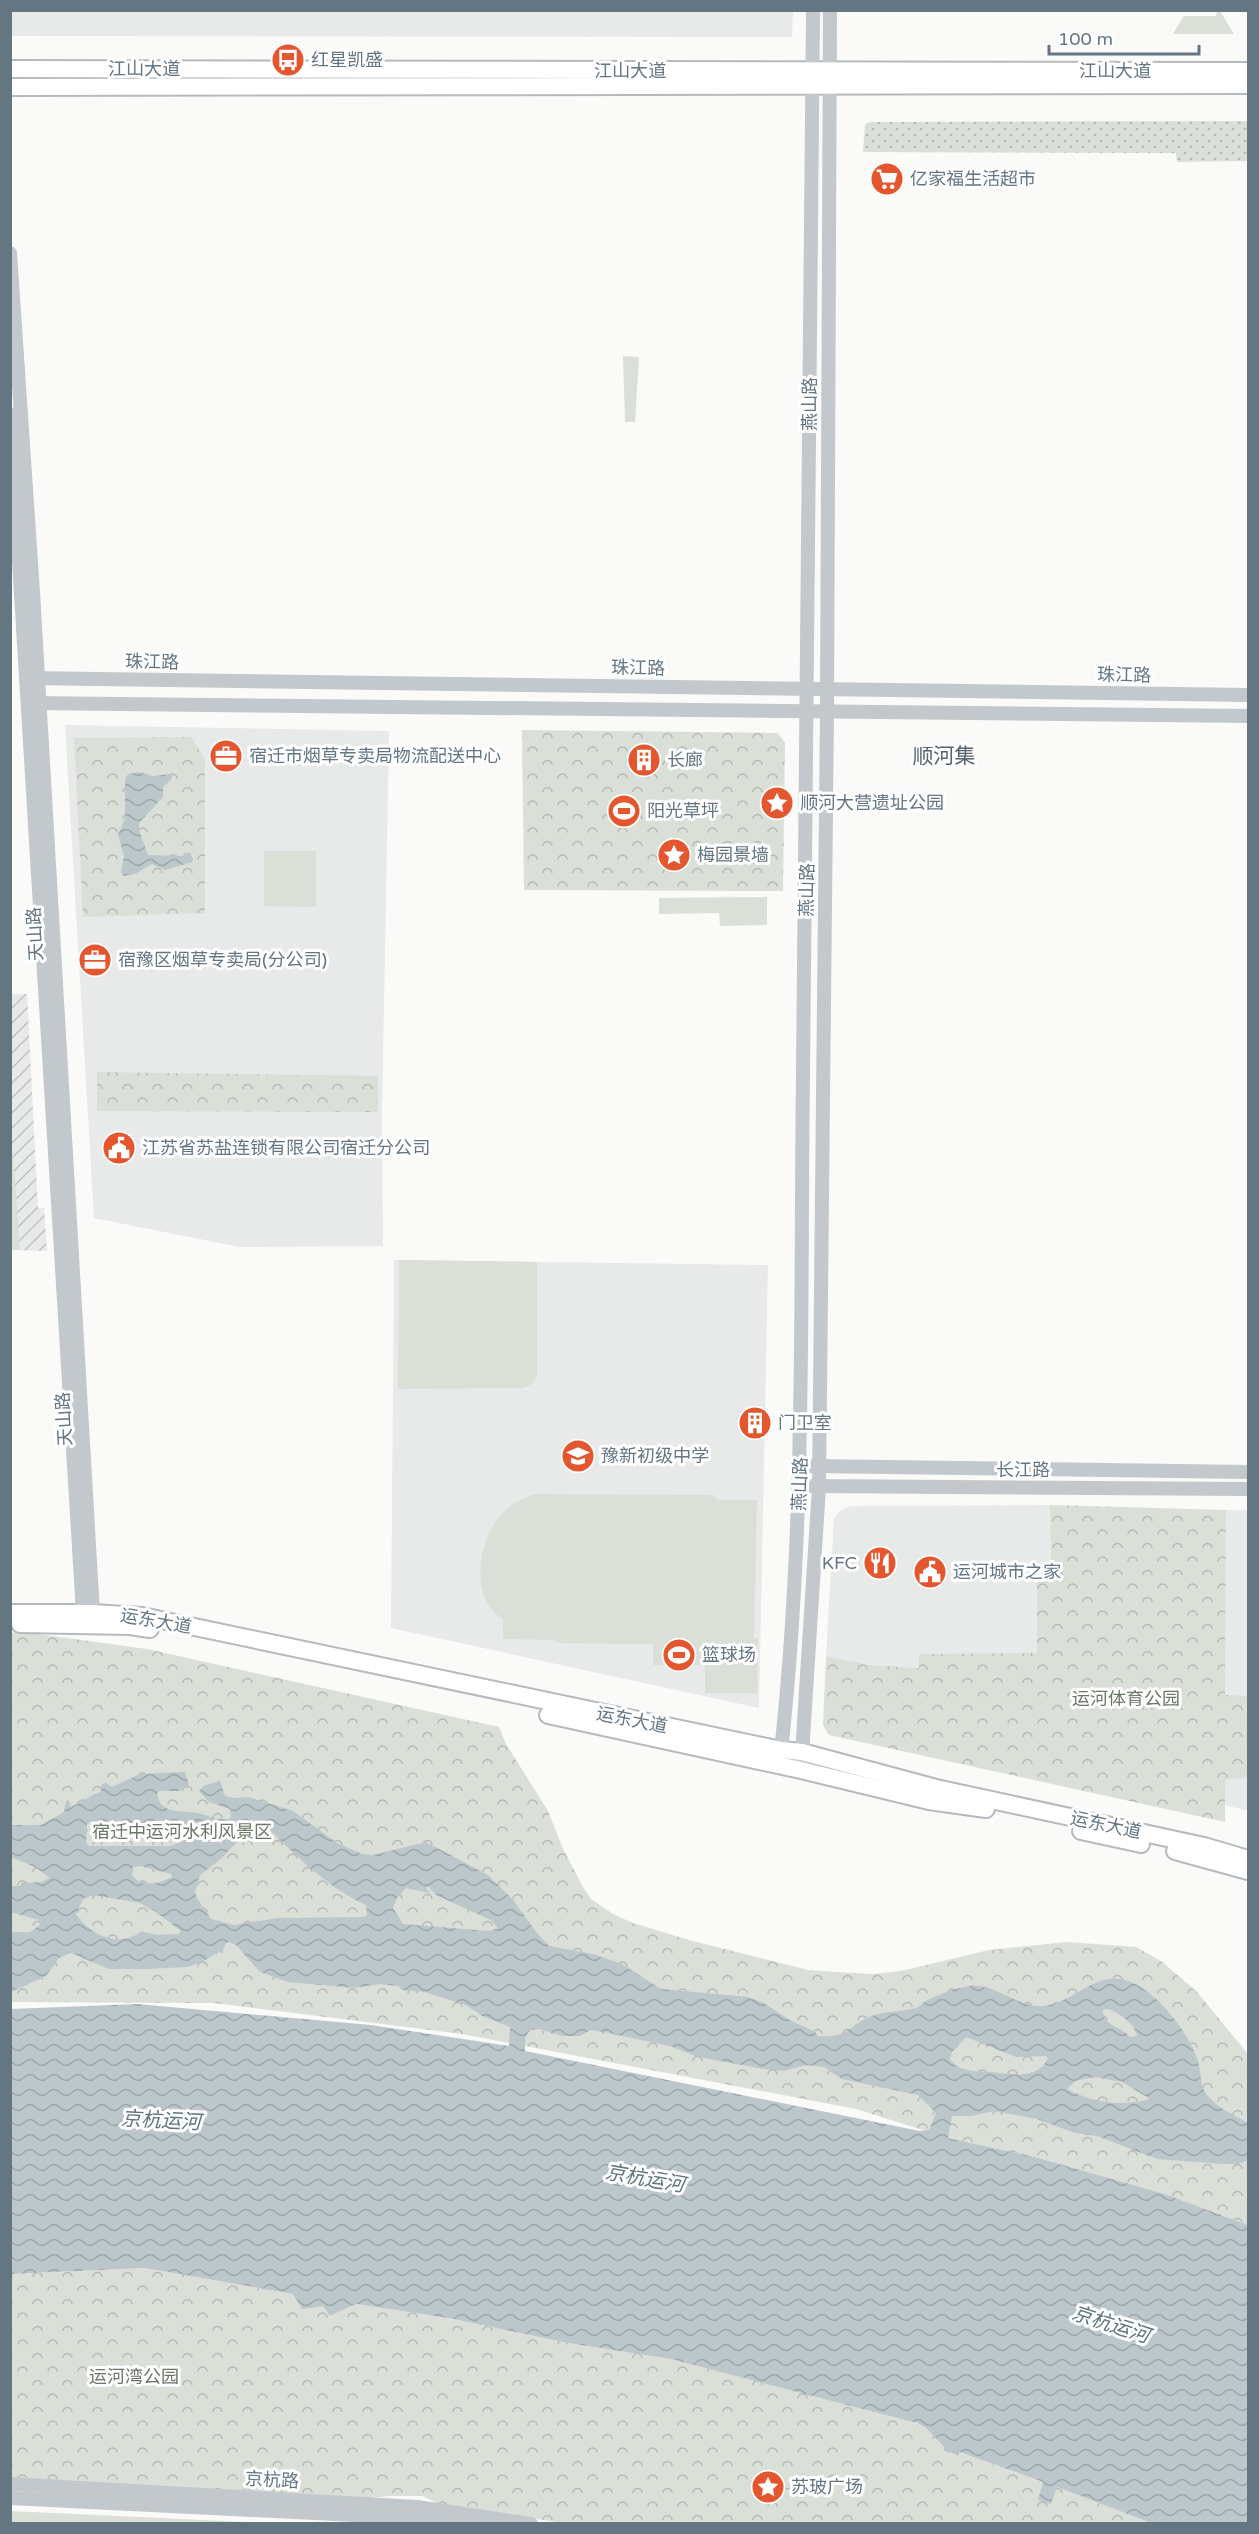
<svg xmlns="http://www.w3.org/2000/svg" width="1259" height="2534" viewBox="0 0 1259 2534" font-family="'Varela Round','Noto Sans SC',sans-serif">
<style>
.built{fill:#e8e9e9}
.industrial{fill:url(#industrial-furrows)}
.grass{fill:#dadfd7}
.park{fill:url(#park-crowns)}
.garden{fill:url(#garden-dots)}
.water{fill:url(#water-waves);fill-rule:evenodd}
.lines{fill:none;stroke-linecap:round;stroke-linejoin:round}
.major-casing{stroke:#b5babe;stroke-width:20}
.minor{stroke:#c3c8cc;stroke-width:14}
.major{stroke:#fff;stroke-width:16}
.labels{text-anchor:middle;stroke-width:6;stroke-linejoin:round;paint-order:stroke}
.poi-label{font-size:18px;fill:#657683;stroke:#fff;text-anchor:start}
.street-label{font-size:18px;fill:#657683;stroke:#fff}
.park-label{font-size:18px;fill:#687a64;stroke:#fff}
.water-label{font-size:20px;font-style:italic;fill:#60757c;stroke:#fff}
.quarter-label{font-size:21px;fill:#57646e;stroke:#fff}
</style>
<defs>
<pattern id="industrial-furrows" width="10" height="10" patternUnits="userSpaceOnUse" patternTransform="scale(1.5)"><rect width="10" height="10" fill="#e8e9e9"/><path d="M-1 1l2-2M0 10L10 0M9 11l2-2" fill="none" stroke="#c0c1c2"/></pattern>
<pattern id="park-crowns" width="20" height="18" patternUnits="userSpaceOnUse" patternTransform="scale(1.5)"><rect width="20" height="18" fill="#dadfd7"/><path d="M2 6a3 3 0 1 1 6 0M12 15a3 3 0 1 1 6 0" fill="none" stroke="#b4b9b4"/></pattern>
<pattern id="garden-dots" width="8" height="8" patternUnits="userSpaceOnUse" patternTransform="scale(1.5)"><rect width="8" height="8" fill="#dadfd7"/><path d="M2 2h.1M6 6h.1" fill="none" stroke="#b4b9b4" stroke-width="1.8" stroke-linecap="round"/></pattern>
<pattern id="water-waves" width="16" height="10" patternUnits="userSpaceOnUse" patternTransform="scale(1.5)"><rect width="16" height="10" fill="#bbc7cb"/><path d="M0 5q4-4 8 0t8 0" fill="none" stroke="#9ca6aa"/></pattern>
</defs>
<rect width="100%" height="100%" fill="#fafaf8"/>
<!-- built -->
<g class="built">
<path d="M10,11l783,-1v1l-1,26 -781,-1z"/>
<path d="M65,725l324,6 -7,385 1,130 -143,1 -146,-29z"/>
<path d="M394,1260l374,5 -9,443 -368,-80z"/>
<path d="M1050,1505l1,72 -14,1v76h-117v14l-50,-3 -44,-9 8,-138 7,-8 10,-4z"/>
<path d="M1226,1510h22v186h-23z"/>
<path d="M1225,1778h23v33l-23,-6z"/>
</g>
<!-- industrial -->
<path class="industrial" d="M11,994h16l11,214h6l3,43 -36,-1z"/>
<!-- grass -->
<g class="grass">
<path d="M1217,11h3l14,23h-61l11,-18h32z"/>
<path d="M623,356l16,1 -4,65h-10z"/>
<path d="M264,851h52v56l-52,-1z"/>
<path d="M767,897v28l-47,1 -1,-13 -60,1v-16z"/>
<path d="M11,1149l2,4 7,97h-9z"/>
<path d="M399,1260l138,2v114c-4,8 -8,11 -16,12l-123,1z"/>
<path d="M535,1494l179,1 5,5h38l-3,138 4,1 -1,54h-52v-28h-52v-21l-96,-1 -1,-3 -53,-1v-20c-34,-21 -25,-76 -4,-102 10,-12 22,-18 36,-23z"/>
<path d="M11,2511l257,12 -257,1z"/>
</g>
<!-- park -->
<g class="park">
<path d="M522,730l256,3 7,10 -2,148 -259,-1z"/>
<path d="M191,737l14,22v154l-122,4 -9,-179z"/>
<path d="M97,1072l281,4v36l-281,-1z"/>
<path d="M1050,1505l176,5 -1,185 23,1v82l-23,1v43l-396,-87 -6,-10 3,-69 44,9 49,3v-14l118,-1v-75l14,-1z"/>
<path d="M23,1632l124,17 352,78 7,17 42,67 15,38 20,38 8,12 22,15 20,9 56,17 119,30 29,2 35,2 29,-3 88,-21 78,-8 69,5 25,14 36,31 51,62v171l-83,-31 -130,-37 -87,-19 -92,-29 -394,-75 -248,-31 -203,-1v-369z"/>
<path d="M145,2268l148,26 30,12 7,10 26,-12 96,15 116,24 103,16 229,57 26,12 18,19 113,40 94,36 -581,1 -129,-19 -19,-9h-32l-29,3 -350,-21v-204z"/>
</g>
<!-- garden -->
<path class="garden" d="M1248,121v40l-71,1 -1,-9 -313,-1 2,-27 5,-3z"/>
<!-- water -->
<g class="water">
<path d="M139,772l14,4 20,-2 -2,6 -8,7v10l-24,26v7l9,25 35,1 1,-3h6l3,6 -1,3 -27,8 -13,-6 -17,10 -11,2 -3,-3 3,-17 -6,-21 7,-17v-39l3,-5z"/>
<path d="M185,1772l4,13 -9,6h-20l-3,2c2,22 25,17 40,20 13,2 21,9 34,5l-1,-9 -21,-7 -10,-11 6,-6 15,-4 5,15 10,2 13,-1 45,14 44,32 25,11 11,1 53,-13 62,33 26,26 23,32 12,13 44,8 29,10 39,25 87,8 16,6 24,16 27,13 3,4c31,3 29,-10 53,-20 15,-5 30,-4 45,-8 4,-1 6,-5 10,-7 11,-6 31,-13 43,-15 26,-4 47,22 74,20 32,-3 53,-38 88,-24 27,11 58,51 67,79 3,10 2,26 9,34 10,13 27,20 41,28v37l-10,4h-14l-67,-5 -60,-23 -22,-3 -38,-14 -43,-8 -23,5h-19l-4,22 87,19 130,37 83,31v298h-97l-94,-36 -6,17 -13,-4 5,-18 -84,-30 -1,3 -14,-5v-3l-18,-19 -9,-5 -246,-64 -103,-16 -115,-24 -97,-15 -26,12 -7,-10 -21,3 -9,-15 -148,-26 -134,6v-265l126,-5 234,21 138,21 1,-19 -28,-11 -16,-11 -42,-13 -22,-2 -3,-4 -19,-2 -26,4 -66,-6 -28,-10 -24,-27 -7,-3 -3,1 -3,7 -23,13 -13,4 -39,2h-39l-38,-16 -12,5 -13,18 -35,16v-60h19l10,-7 -1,-5 -28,-8v-26h9l3,-3 18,-1 9,-4 -15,-11 -24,-10v-32h30l23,-13 2,-11 3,-1 2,7 30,-16 1,-7 4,-1 6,4 28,-13zM92,1821l56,4 35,12v4l-12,5h-82l-3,-3 1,-19zM255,1823h6l7,5c28,28 62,61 98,77l1,10 -3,2 -86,1 -44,7 -23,-6 -14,-21 -2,-6 5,-17 21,-16zM140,1866l31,8 1,3c-13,7 -31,11 -40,-2l1,-8zM428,1886l8,9 55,25 7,8 -9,3 -86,-7 -10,-16 4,-10 9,-10 24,5 -4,-5zM94,1895l46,8 16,9 25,19 -2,3c-13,1 -27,2 -37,-3 -22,17 -50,6 -66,-17l7,-15zM1107,2009c11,2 29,16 30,27l-7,1c-8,-11 -28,-11 -27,-27zM539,2029l24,7h17l11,-6 12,2 67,14 28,11 66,12 19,2 24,-6 17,2 18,12 76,16 18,18 -7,17 -9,1 -395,-80v-13l5,-8zM966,2037l50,20 30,-1 2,2c-11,24 -40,15 -59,14 -15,-1 -28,0 -39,-12l2,-8zM1095,2077l27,5 28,17c-28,8 -57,4 -83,-10l8,-8z"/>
</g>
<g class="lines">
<defs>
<g id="major">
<path d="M10,69l1238,2"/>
<path d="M10,87l1238,-2"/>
<path d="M10,1613h83l49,3 639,134 21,2 134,36 268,58 44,13"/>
<path d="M20,1624l110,2 20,3"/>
<path d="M548,1715l253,55 128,31 57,8"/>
<path d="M1081,1831l60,13"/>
<path d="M1175,1851l73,20"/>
</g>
</defs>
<!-- major casing -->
<use href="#major" class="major-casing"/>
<!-- minor -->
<g class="minor">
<path d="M10,253l23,339 60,1021"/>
<path d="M10,414l73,1199"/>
<path d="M27,678l1221,17"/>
<path d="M28,703l1220,13"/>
<path d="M810,1466l438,6"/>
<path d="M812,1486l436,3"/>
<path d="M780,1760c26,-227 20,-458 23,-686 5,-354 8,-709 10,-1064"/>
<path d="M801,1770l18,-283 8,-776 3,-701"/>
<path d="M10,2484l407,23 114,17"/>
<path d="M10,2498l406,20 47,6"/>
</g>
<!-- major -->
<use href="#major" class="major"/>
</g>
<!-- icons -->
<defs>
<symbol id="bus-disc" viewBox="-11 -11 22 22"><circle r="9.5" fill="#e4572e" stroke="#fff"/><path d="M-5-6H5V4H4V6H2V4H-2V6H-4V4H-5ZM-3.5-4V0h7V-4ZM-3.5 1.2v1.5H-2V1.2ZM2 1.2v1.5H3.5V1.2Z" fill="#fff"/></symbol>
<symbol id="supermarket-disc" viewBox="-11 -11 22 22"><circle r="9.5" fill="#e4572e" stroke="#fff"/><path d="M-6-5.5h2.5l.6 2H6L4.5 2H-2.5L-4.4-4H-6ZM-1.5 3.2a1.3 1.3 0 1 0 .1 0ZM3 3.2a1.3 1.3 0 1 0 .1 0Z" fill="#fff"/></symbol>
<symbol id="office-disc" viewBox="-11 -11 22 22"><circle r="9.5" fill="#e4572e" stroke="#fff"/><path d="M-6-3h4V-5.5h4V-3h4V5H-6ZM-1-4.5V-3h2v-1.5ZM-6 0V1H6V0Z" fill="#fff"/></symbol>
<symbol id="building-disc" viewBox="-11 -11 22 22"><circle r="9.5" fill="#e4572e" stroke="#fff"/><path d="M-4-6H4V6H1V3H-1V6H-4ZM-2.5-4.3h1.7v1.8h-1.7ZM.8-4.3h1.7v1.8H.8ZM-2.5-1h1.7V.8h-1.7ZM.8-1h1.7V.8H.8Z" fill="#fff"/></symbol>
<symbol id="sight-disc" viewBox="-11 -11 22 22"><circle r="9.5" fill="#e4572e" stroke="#fff"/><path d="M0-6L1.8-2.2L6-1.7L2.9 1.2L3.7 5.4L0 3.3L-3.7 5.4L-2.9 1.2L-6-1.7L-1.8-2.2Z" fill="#fff"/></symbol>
<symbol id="stadium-disc" viewBox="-11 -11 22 22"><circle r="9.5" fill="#e4572e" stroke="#fff"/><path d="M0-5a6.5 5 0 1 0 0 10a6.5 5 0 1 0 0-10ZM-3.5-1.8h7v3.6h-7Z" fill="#fff"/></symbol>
<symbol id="civic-disc" viewBox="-11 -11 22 22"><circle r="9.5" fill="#e4572e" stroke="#fff"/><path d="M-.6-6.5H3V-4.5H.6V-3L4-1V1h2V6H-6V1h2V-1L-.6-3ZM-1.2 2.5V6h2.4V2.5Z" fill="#fff"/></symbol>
<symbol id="school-disc" viewBox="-11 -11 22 22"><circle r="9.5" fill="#e4572e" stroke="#fff"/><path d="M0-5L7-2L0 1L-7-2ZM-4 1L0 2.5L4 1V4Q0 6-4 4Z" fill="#fff"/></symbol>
<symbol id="restaurant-disc" viewBox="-11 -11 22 22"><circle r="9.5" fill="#e4572e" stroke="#fff"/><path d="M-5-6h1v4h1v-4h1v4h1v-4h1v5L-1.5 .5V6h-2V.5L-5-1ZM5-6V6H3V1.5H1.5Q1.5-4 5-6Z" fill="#fff"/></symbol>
</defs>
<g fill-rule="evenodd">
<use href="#bus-disc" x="269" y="41" width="38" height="38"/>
<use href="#supermarket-disc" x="868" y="160" width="38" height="38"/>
<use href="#office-disc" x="207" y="737" width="38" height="38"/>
<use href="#building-disc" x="625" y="741" width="38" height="38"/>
<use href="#sight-disc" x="758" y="784" width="38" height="38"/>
<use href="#stadium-disc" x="605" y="792" width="38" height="38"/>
<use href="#sight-disc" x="655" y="836" width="38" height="38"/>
<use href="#office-disc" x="76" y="941" width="38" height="38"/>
<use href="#civic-disc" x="100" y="1129" width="38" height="38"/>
<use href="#building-disc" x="736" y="1404" width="38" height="38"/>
<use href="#school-disc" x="559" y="1437" width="38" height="38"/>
<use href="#restaurant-disc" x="861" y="1544" width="38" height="38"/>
<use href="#civic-disc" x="911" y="1553" width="38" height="38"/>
<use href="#stadium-disc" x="660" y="1636" width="38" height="38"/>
<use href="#sight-disc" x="749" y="2468" width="38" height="38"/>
</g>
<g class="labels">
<!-- poi labels -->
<g class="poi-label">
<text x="311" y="66">红星凯盛</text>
<text x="910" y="185">亿家福生活超市</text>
<text x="249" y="762">宿迁市烟草专卖局物流配送中心</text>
<text x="667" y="766">长廊</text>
<text x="800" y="809">顺河大营遗址公园</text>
<text x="647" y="817">阳光草坪</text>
<text x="697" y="861">梅园景墙</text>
<text x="118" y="966">宿豫区烟草专卖局(分公司)</text>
<text x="142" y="1154">江苏省苏盐连锁有限公司宿迁分公司</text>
<text x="778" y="1429">门卫室</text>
<text x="601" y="1462">豫新初级中学</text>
<text x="857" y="1569" text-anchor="end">KFC</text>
<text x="953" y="1578">运河城市之家</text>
<text x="702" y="1661">篮球场</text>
<text x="791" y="2493">苏玻广场</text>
</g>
<!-- street labels -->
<g class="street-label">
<text x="144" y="75">江山大道</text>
<text x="630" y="77">江山大道</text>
<text x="1115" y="77">江山大道</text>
<text transform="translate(810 404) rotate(-90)" y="6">燕山路</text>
<text transform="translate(152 662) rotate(1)" y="6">珠江路</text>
<text transform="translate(638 668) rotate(1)" y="6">珠江路</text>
<text transform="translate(1124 675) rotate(1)" y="6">珠江路</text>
<text transform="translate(807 890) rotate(-89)" y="6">燕山路</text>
<text transform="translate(35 934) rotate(-93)" y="6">天山路</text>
<text transform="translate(64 1419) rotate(-93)" y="6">天山路</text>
<text x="1023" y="1476">长江路</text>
<text transform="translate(800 1484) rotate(-88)" y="6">燕山路</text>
<text transform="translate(156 1621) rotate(10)" y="6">运东大道</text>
<text transform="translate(632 1720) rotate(11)" y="6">运东大道</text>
<text transform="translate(1106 1825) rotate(12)" y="6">运东大道</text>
<text transform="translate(272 2480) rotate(3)" y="6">京杭路</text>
</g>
<!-- park labels -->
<g class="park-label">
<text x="1126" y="1705">运河体育公园</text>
<text x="182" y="1838">宿迁中运河水利风景区</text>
<text x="134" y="2383">运河湾公园</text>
</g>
<!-- water labels -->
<g class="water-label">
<text transform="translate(161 2120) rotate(3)" y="7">京杭运河</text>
<text transform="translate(645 2178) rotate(10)" y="7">京杭运河</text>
<text transform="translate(1111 2324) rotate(18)" y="7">京杭运河</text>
</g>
<!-- quarter labels -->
<g class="quarter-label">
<text x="944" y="763">顺河集</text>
</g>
</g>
<!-- border -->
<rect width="1259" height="2534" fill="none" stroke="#657683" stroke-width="24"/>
<!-- scale -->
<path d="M1049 45v9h150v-9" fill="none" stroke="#657683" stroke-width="3"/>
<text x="1058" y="45" font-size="18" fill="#657683" stroke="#ffffff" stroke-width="4.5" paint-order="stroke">100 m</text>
</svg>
